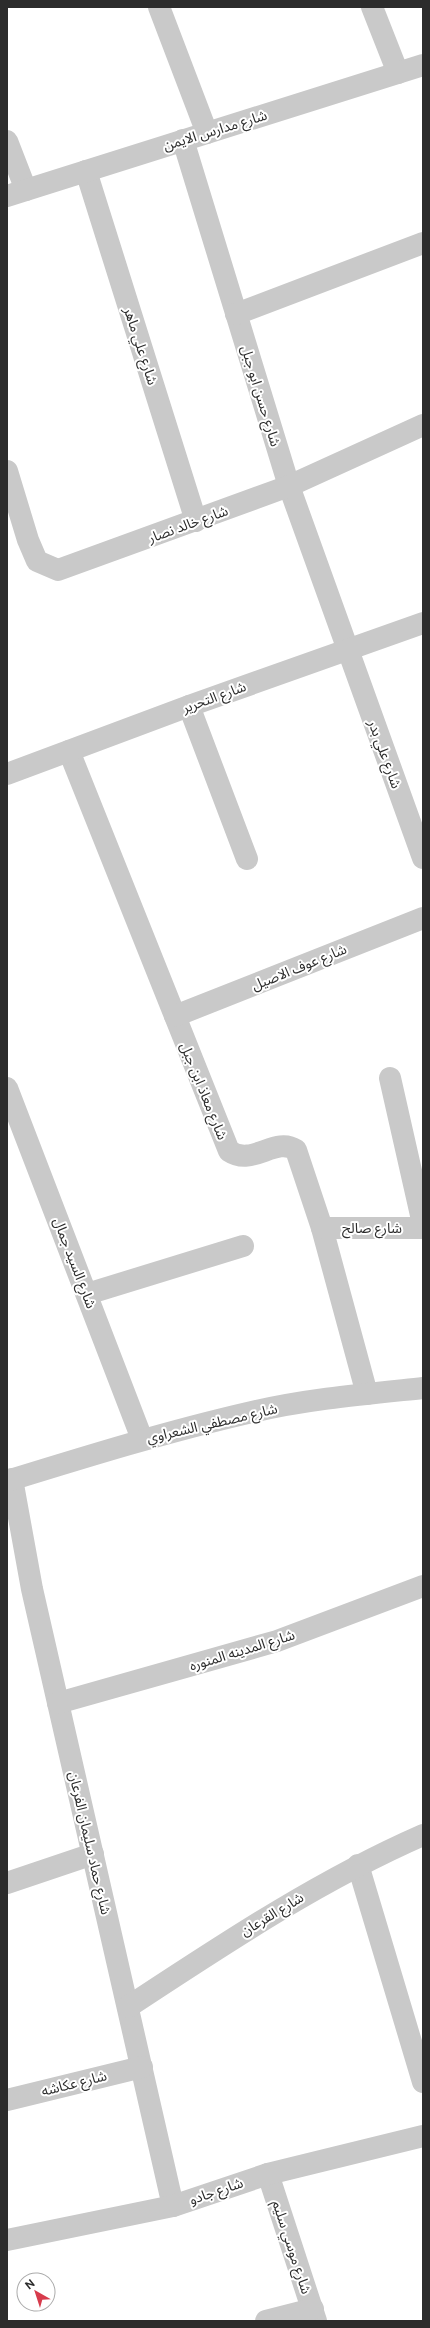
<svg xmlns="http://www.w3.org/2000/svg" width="430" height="2328" viewBox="0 0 430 2328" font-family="'Public Sans','Noto Sans Arabic',sans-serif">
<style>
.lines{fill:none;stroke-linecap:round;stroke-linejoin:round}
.minor{stroke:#c9c9c9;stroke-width:22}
.labels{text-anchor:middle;stroke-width:4;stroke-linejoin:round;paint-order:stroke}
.street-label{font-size:14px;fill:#2c2c2c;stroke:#fff}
</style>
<rect width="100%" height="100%" fill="#fff"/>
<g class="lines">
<!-- minor -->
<g class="minor">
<path d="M159,7l48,126"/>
<path d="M372,7l26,66"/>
<path d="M183,140l106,346 134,372"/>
<path d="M7,141l19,49"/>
<path d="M86,171l110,350"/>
<path d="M7,196l416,-131"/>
<path d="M236,314l187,-71"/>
<path d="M7,471l21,69 9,21 21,9 231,-84 134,-61"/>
<path d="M189,706l58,153"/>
<path d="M69,751l160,400c24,16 46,-15 67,-1l26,78 45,166"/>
<path d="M7,774l182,-68 234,-83"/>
<path d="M175,1016l248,-98"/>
<path d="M390,1078l33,146"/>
<path d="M7,1088l135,351"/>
<path d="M322,1228h101"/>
<path d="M87,1294l156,-48"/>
<path d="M12,1479l20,110 141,617"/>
<path d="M7,1481c81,-25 162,-50 245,-69 56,-13 114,-18 171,-24"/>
<path d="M58,1703l219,-62 146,-55"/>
<path d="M358,1865l65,217"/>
<path d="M7,1883l86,-29"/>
<path d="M128,2007c96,-63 190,-126 295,-172"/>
<path d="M7,2100l135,-33"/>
<path d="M268,2174l48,147"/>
<path d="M7,2240l166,-34 95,-32 155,-38"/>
<path d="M266,2321l47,-12"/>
</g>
</g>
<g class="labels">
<!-- street labels -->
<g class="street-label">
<text transform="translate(215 130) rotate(-17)" y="5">شارع مدارس الايمن</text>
<text transform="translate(141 346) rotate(72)" y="5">شارع علي ماهر</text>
<text transform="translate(261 396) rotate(73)" y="5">شارع حسن ابو جبل</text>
<text transform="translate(188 524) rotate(-20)" y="5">شارع خالد نصار</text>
<text transform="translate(214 697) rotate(-20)" y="5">شارع التحرير</text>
<text transform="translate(385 754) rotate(70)" y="5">شارع علي بدر</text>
<text transform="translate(299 967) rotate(-22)" y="5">شارع عوف الاصيل</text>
<text transform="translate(204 1091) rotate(68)" y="5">شارع معاذ ابن جبل</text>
<text x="372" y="1233">شارع صالح</text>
<text transform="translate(75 1263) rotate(69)" y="5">شارع السيد جمال</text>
<text transform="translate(212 1423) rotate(-13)" y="5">شارع مصطفي الشعراوي</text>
<text transform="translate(242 1650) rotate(-17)" y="5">شارع المدينه المنوره</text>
<text transform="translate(90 1843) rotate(77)" y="5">شارع حماد سليمان الفرعان</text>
<text transform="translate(272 1914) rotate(-31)" y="5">شارع القرعان</text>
<text transform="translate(74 2083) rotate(-14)" y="5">شارع عكاشه</text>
<text transform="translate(216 2191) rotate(-19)" y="5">شارع جادو</text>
<text transform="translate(292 2247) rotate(72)" y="5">شارع موسي سليم</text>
</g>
</g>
<!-- border -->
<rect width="430" height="2328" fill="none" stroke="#2c2c2c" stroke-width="16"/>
<!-- north arrow -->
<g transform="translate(36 2292) rotate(321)"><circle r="19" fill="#ffffff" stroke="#ababab"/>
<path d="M0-3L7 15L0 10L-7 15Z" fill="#d73b4c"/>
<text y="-6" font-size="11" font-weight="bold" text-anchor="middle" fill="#2c2c2c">N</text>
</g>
</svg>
